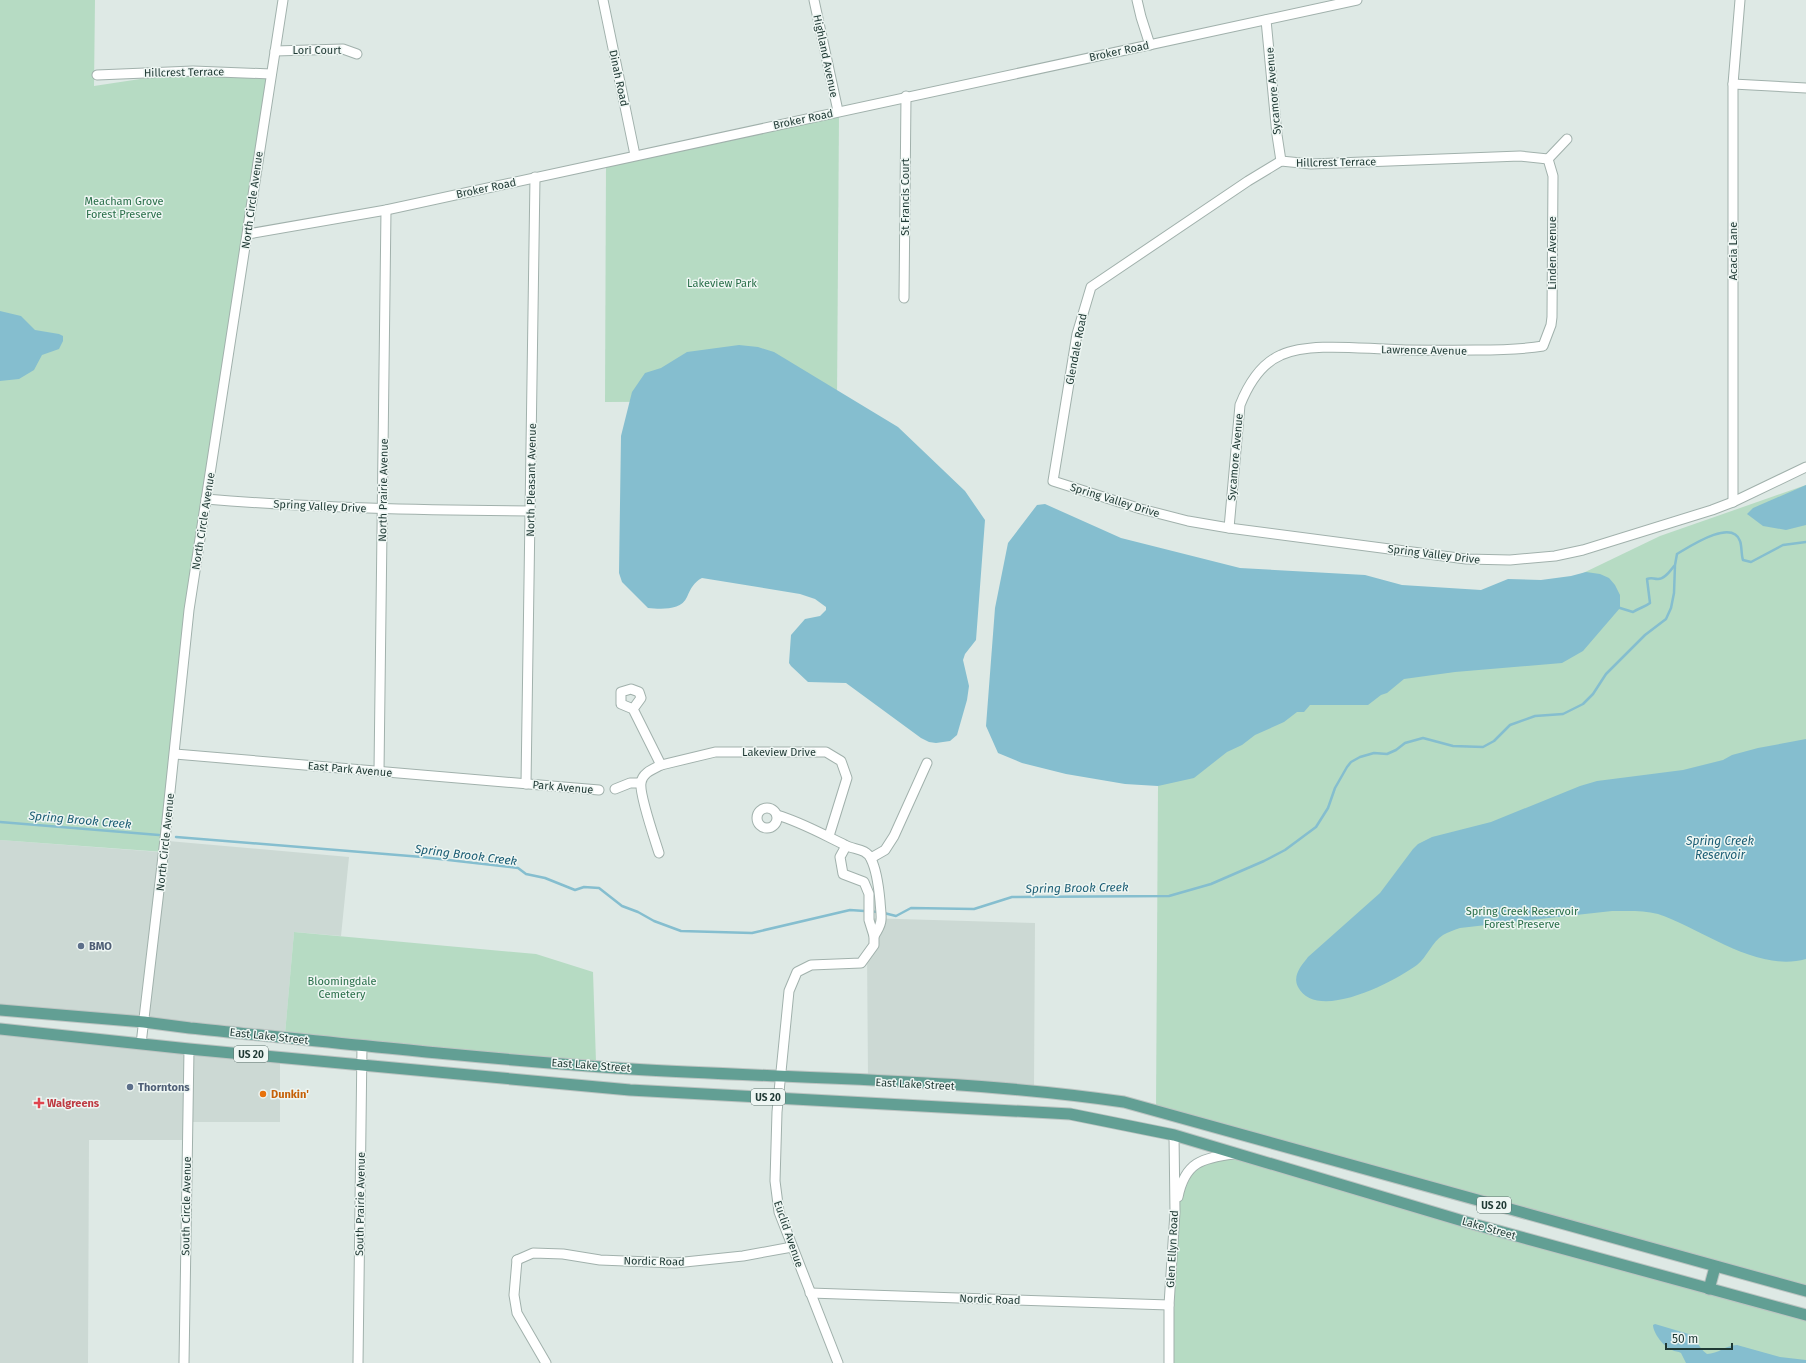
<svg xmlns="http://www.w3.org/2000/svg" width="1806" height="1363" viewBox="0 0 1806 1363" font-family="'Fira Sans',sans-serif">
<style>
.built{fill:#ccd9d4}
.green{fill:#b6dbc3}
.water{fill:#85becf}
.lines{fill:none;stroke-linecap:round;stroke-linejoin:round}
.stream{stroke:#85becf;stroke-width:2.5}
.minor-casing{stroke:#a1b1ac;stroke-width:11}
.major-casing{stroke:#bcc4c2;stroke-width:13}
.minor{stroke:#fff;stroke-width:9}
.major{stroke:#629f94;stroke-width:11}
.service-dot{fill:#5c6f8a;stroke:#eef6f3;stroke-width:1.5}
.food-dot{fill:#e8710a;stroke:#eef6f3;stroke-width:1.5}
.health-dot{fill:#e0444e;stroke:#eef6f3;stroke-width:1.5}
.labels{text-anchor:middle;stroke-width:3;stroke-linejoin:round;paint-order:stroke}
.shield{fill:#eef6f3;stroke:#5d726d;stroke-width:1}
.shield-label{font-size:10px;font-weight:bold;fill:#1f3934}
.street-label{font-size:11px;fill:#1f3934;stroke:#eef6f3}
.park-label{font-size:11px;fill:#2a6f4a;stroke:#eef6f3}
.service-label{font-size:11px;font-weight:bold;fill:#4e5e75;stroke:#eef6f3;text-anchor:start}
.food-label{font-size:11px;font-weight:bold;fill:#c56008;stroke:#eef6f3;text-anchor:start}
.health-label{font-size:11px;font-weight:bold;fill:#be3a42;stroke:#eef6f3;text-anchor:start}
.water-label{font-size:12px;font-style:italic;fill:#1b5d74;stroke:#eef6f3}
</style>
<rect width="100%" height="100%" fill="#dee9e5"/>
<!-- built -->
<g class="built">
<path d="M0,840l159,12 -20,164 -139,-12z"/>
<path d="M168,841l181,16 -8,79 -47,-4 -9,102 -138,-15z"/>
<path d="M865,918l170,5 -1,165 -166,-11 -1,-127 4,-12z"/>
<path d="M0,1032l280,27v63h-91l-1,18h-99l-1,223h-88z"/>
</g>
<!-- green -->
<g class="green">
<path d="M0,0h95l-1,86 99,-15 78,3 -82,536 -25,242 -164,-12z"/>
<path d="M839,114l-2,287 -232,1 1,-238z"/>
<path d="M1806,485v806l-650,-181 2,-324 81,-47 421,-203z"/>
<path d="M294,932l242,22 57,18 3,90 -311,-28z"/>
<path d="M1235,1158l571,158v47h-633c0,-38 2,-76 4,-113 1,-21 -1,-55 12,-72 11,-16 28,-17 46,-20z"/>
</g>
<!-- water -->
<g class="water">
<path d="M0,311l21,5 14,14 24,4 4,2v5l-4,8 -17,6 -8,15 -15,9 -19,2z"/>
<path d="M739,345l19,2 16,5 124,75 67,64 20,29 -9,120 -11,14 -2,6 6,26 -2,14 -10,35 -7,6 -14,2 -7,-1 -8,-4 -75,-55 -38,-1 -17,-16 -2,-3 2,-28 14,-16 15,-3 6,-6v-3l-11,-8 -15,-5 -98,-16c-8,4 -11,10 -15,19 -6,14 -27,12 -39,11l-26,-26 -3,-9 2,-137 11,-44 13,-19 16,-5 26,-16z"/>
<path d="M1806,485v40l-20,5 -23,-4 -16,-12 6,-6z"/>
<path d="M1045,504l76,34 119,30 125,7 37,10 79,5 27,-11 33,1 30,-4 15,-4 14,2 9,4 6,7 5,10v13l-37,43 -21,12 -107,9 -51,7 -17,14 -6,2 -13,10h-58l-6,7h-7l-13,10 -29,13 -13,10 -15,7 -33,26 -36,8 -33,-2 -59,-10 -44,-11 -24,-10 -12,-27 9,-118 13,-65 29,-38z"/>
<path d="M1806,739v220c-49,14 -103,-30 -148,-45 -15,-4 -31,-3 -46,-3l-152,17c-6,2 -12,4 -17,7 -11,7 -16,22 -26,30 -22,16 -100,58 -119,22 -6,-12 4,-22 10,-30l72,-64 33,-44 5,-5 14,-7 59,-15 89,-36 17,-5 86,-11 40,-10 9,-5 26,-7z"/>
<path d="M1655,1324l37,11c5,3 6,13 15,19 11,0 19,-9 30,-9l43,12 26,3v3h-120l-5,-10c-3,-2 -6,-1 -9,-3 -8,-3 -19,-17 -19,-25z"/>
</g>
<g class="lines">
<!-- stream -->
<g class="stream">
<path d="M1620,608l13,4c6,-4 12,-5 17,-9l-3,-24c5,-2 6,0 11,0 7,0 12,-8 16,-13"/>
<path d="M0,822l159,13"/>
<path d="M176,837l246,20 96,11 8,6 19,4 30,12 9,-3 15,1 23,18 16,6 16,9 27,10 71,2 98,-23 29,2"/>
<path d="M884,913l12,3 15,-8 63,1 38,-12 157,-1 42,-12 53,-23 21,-11 31,-23 12,-19 7,-20 12,-21 4,-5 9,-5 14,-4 13,1 9,-4 9,-7 18,-5 30,8 30,1 11,-6 16,-16 25,-9 28,-2 20,-10 10,-10 13,-20 39,-39 21,-16 5,-11 3,-15 1,-28 2,-11c12,-7 55,-36 63,-13 2,5 1,13 3,19l8,2 32,-17 23,-3"/>
</g>
<defs>
<g id="minor">
<path d="M603,0l32,155"/>
<path d="M814,0l24,111"/>
<path d="M1137,0l4,17 9,28"/>
<path d="M1266,20l11,115 4,26"/>
<path d="M275,51l68,-2 14,5"/>
<path d="M97,75l96,-4 78,3"/>
<path d="M1733,84l73,4"/>
<path d="M1548,159l-28,-3 -209,8 -30,-3 -33,20 -157,106 -14,47 -24,147 88,28 47,12 41,7 237,31 44,1 45,-4 28,-6 129,-40 21,-8 73,-35"/>
<path d="M1548,159l19,-20"/>
<path d="M248,234l138,-24 971,-210"/>
<path d="M904,298l2,-202"/>
<path d="M206,499c108,9 216,11 324,12"/>
<path d="M1733,502v-418l7,-84"/>
<path d="M1229,528l11,-123c8,-20 20,-41 41,-50 26,-12 75,-7 103,-6 31,2 61,1 92,1 22,0 44,0 67,-4l8,-21 1,-8 1,-141 -5,-17"/>
<path d="M633,709l8,-11 -2,-6 -8,-3 -10,3v12l12,5 28,56 54,-13h111l15,9 6,17 -18,58"/>
<path d="M175,754l424,36"/>
<path d="M379,771l7,-561"/>
<path d="M526,784l9,-607"/>
<path d="M615,789l15,-6h10"/>
<circle cx="767" cy="818" r="10"/>
<path d="M777,815c24,7 45,19 68,30 9,5 21,3 26,14 5,10 8,31 9,42 1,17 4,20 -6,35"/>
<path d="M659,853c-4,-13 -20,-59 -18,-70 1,-10 12,-14 20,-18"/>
<path d="M871,858l14,-8 9,-14 33,-73"/>
<path d="M141,1044l24,-205 24,-229 94,-610"/>
<path d="M1178,1197c7,-35 24,-39 56,-43"/>
<path d="M517,1260l16,-7 30,1 37,6 75,3 68,-7 49,-9"/>
<path d="M517,1260l-3,35 3,18 29,50"/>
<path d="M810,1293l359,12"/>
<path d="M184,1363l5,-314"/>
<path d="M358,1363l4,-318"/>
<path d="M838,1363l-59,-151 -4,-31 2,-69 12,-121 8,-19 14,-7 50,-2 13,-18v-9l-5,-16v-26l-5,-12 -21,-8 -3,-17 6,-11"/>
<path d="M1169,1363v-58l6,-93 -1,-77"/>
</g>
<g id="major">
<path d="M0,1010l144,12 46,6c147,15 293,31 441,41 164,10 330,9 493,33l682,189"/>
<path d="M0,1029l189,20 441,41 440,24 104,21 299,89 333,91"/>
<path d="M1709,1289l6,-22"/>
</g>
</defs>
<!-- minor casing -->
<use href="#minor" class="minor-casing"/>
<!-- major casing -->
<use href="#major" class="major-casing"/>
<!-- minor -->
<use href="#minor" class="minor"/>
<!-- major -->
<use href="#major" class="major"/>
</g>
<!-- markers -->
<g class="service-dot">
<circle cx="81" cy="946" r="4"/>
<circle cx="130" cy="1087" r="4"/>
</g>
<circle class="food-dot" cx="263" cy="1094" r="4"/>
<path class="health-dot" d="M37 1097h4v4h4v4h-4v4h-4v-4h-4v-4h4z"/>
<g class="labels">
<!-- shield labels -->
<g class="shield">
<rect x="234" y="1046" width="34" height="16" rx="3"/>
<rect x="751" y="1089" width="34" height="16" rx="3"/>
<rect x="1477" y="1197" width="34" height="16" rx="3"/>
</g>
<g class="shield-label">
<text x="251" y="1058">US 20</text>
<text x="768" y="1101">US 20</text>
<text x="1494" y="1209">US 20</text>
</g>
<!-- street labels -->
<g class="street-label">
<text x="317" y="54">Lori Court</text>
<text transform="translate(1119 51) rotate(-12)" y="4">Broker Road</text>
<text transform="translate(826 56) rotate(78)" y="4">Highland Avenue</text>
<text transform="translate(184 72) rotate(-1)" y="4">Hillcrest Terrace</text>
<text transform="translate(619 78) rotate(78)" y="4">Dinah Road</text>
<text transform="translate(1273 91) rotate(-95)" y="4">Sycamore Avenue</text>
<text transform="translate(803 119) rotate(-12)" y="4">Broker Road</text>
<text transform="translate(1336 162) rotate(-1)" y="4">Hillcrest Terrace</text>
<text transform="translate(486 188) rotate(-12)" y="4">Broker Road</text>
<text transform="translate(905 197) rotate(-90)" y="4">St Francis Court</text>
<text transform="translate(252 200) rotate(-82)" y="4">North Circle Avenue</text>
<text transform="translate(1733 251) rotate(-90)" y="4">Acacia Lane</text>
<text transform="translate(1552 253) rotate(-90)" y="4">Linden Avenue</text>
<text transform="translate(1076 349) rotate(-79)" y="4">Glendale Road</text>
<text transform="translate(1424 350) rotate(1)" y="4">Lawrence Avenue</text>
<text transform="translate(1235 457) rotate(-85)" y="4">Sycamore Avenue</text>
<text transform="translate(531 480) rotate(-89)" y="4">North Pleasant Avenue</text>
<text transform="translate(383 490) rotate(-89)" y="4">North Prairie Avenue</text>
<text transform="translate(1115 500) rotate(17)" y="4">Spring Valley Drive</text>
<text transform="translate(320 506) rotate(3)" y="4">Spring Valley Drive</text>
<text transform="translate(203 521) rotate(-81)" y="4">North Circle Avenue</text>
<text transform="translate(1434 554) rotate(7)" y="4">Spring Valley Drive</text>
<text x="779" y="756">Lakeview Drive</text>
<text transform="translate(350 769) rotate(5)" y="4">East Park Avenue</text>
<text transform="translate(563 787) rotate(5)" y="4">Park Avenue</text>
<text transform="translate(165 842) rotate(-84)" y="4">North Circle Avenue</text>
<text transform="translate(269 1036) rotate(6)" y="4">East Lake Street</text>
<text transform="translate(591 1065) rotate(4)" y="4">East Lake Street</text>
<text transform="translate(915 1084) rotate(3)" y="4">East Lake Street</text>
<text transform="translate(360 1204) rotate(-89)" y="4">South Prairie Avenue</text>
<text transform="translate(186 1206) rotate(-89)" y="4">South Circle Avenue</text>
<text transform="translate(1489 1228) rotate(16)" y="4">Lake Street</text>
<text transform="translate(789 1234) rotate(71)" y="4">Euclid Avenue</text>
<text transform="translate(1172 1249) rotate(-87)" y="4">Glen Ellyn Road</text>
<text transform="translate(654 1261) rotate(1)" y="4">Nordic Road</text>
<text transform="translate(990 1299) rotate(2)" y="4">Nordic Road</text>
</g>
<!-- park labels -->
<g class="park-label">
<text x="124" y="205">Meacham Grove<tspan x="124" dy="13">Forest Preserve</tspan></text>
<text x="722" y="287">Lakeview Park</text>
<text x="1522" y="915">Spring Creek Reservoir<tspan x="1522" dy="13">Forest Preserve</tspan></text>
<text x="342" y="985">Bloomingdale<tspan x="342" dy="13">Cemetery</tspan></text>
</g>
<!-- service labels -->
<g class="service-label">
<text x="89" y="950">BMO</text>
<text x="138" y="1091">Thorntons</text>
</g>
<!-- food labels -->
<g class="food-label">
<text x="271" y="1098">Dunkin'</text>
</g>
<!-- health labels -->
<g class="health-label">
<text x="47" y="1107">Walgreens</text>
</g>
<!-- water labels -->
<g class="water-label">
<text transform="translate(80 820) rotate(5)" y="4">Spring Brook Creek</text>
<text x="1720" y="845">Spring Creek<tspan x="1720" dy="14">Reservoir</tspan></text>
<text transform="translate(466 855) rotate(7)" y="4">Spring Brook Creek</text>
<text transform="translate(1077 888) rotate(-1)" y="4">Spring Brook Creek</text>
</g>
</g>
<!-- scale -->
<path d="M1666 1343v6h66v-6" fill="none" stroke="#1f3934" stroke-width="2"/>
<text x="1672" y="1343" font-size="12" fill="#1f3934" stroke="#eef6f3" stroke-width="3" paint-order="stroke">50 m</text>
</svg>
